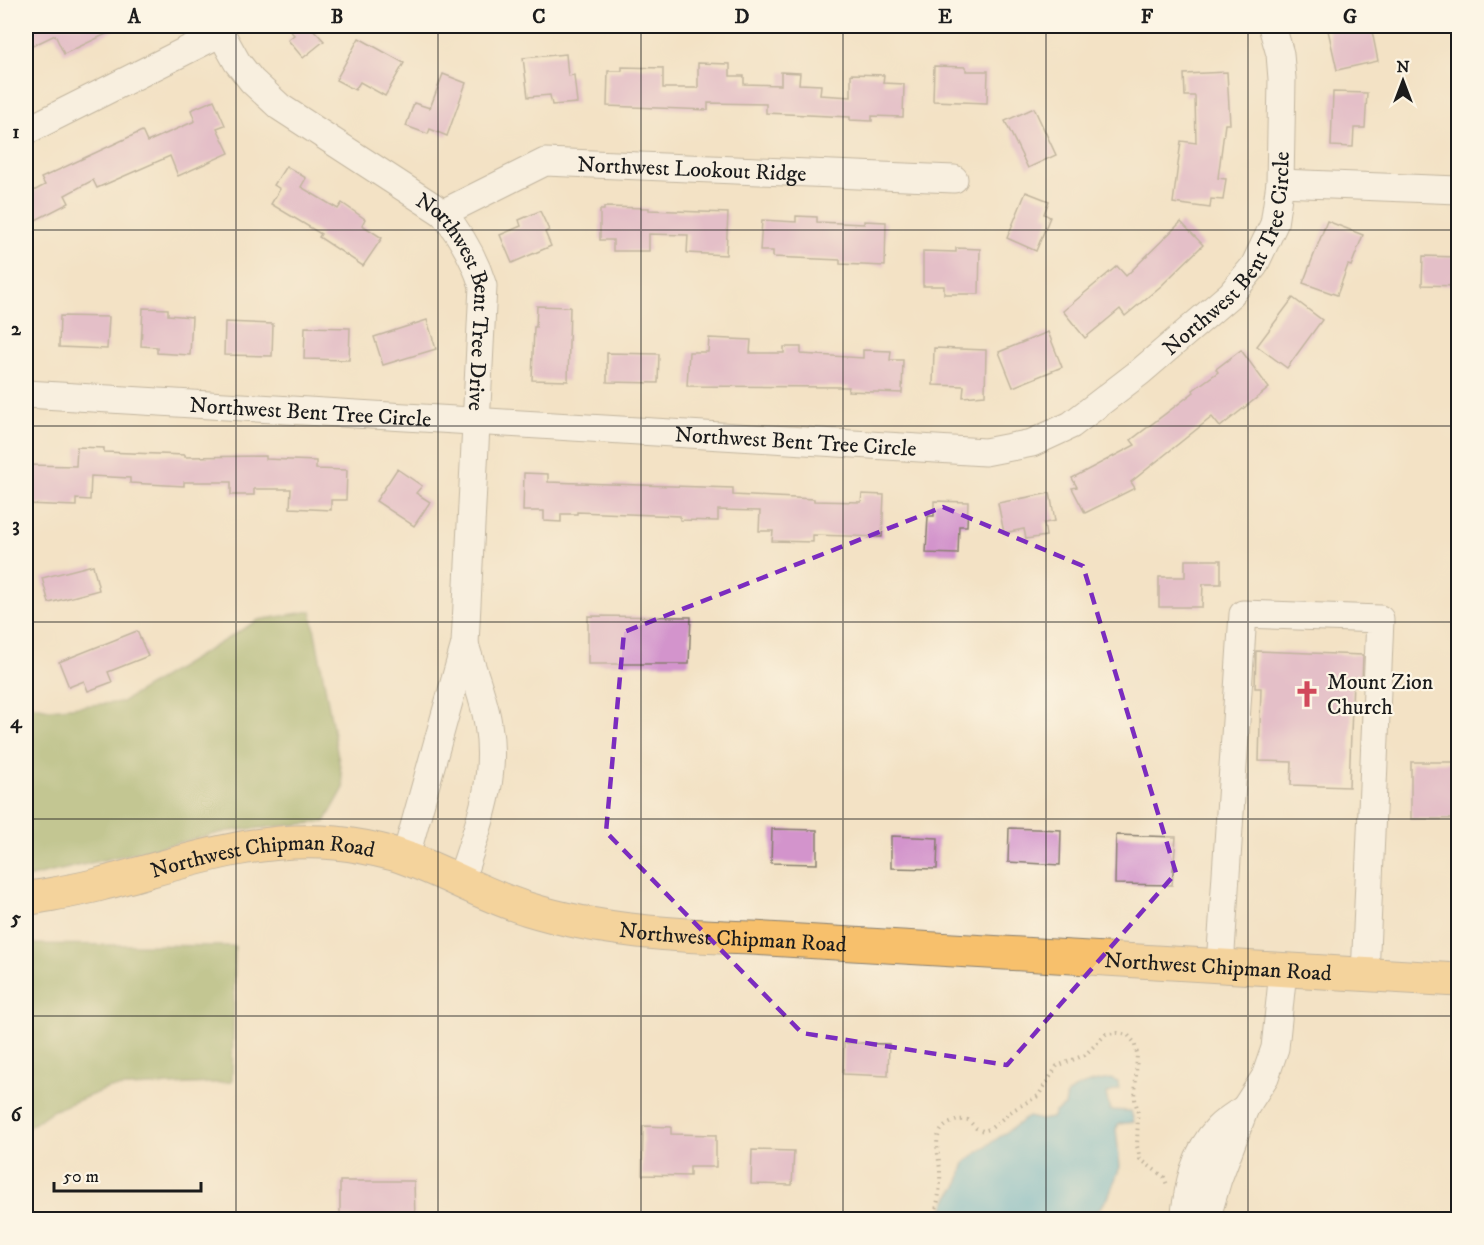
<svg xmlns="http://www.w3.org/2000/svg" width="1484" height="1245" viewBox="0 0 1484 1245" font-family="'IM FELL DW Pica',serif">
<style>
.forest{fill:#8aa556;stroke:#536039;stroke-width:1.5}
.water{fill:#52b2d0;stroke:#376776;stroke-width:1.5}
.building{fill:#d394cc}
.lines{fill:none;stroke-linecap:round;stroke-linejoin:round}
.minor-casing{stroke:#887f70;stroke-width:29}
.major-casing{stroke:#887f70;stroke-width:35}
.path{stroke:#887f70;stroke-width:4;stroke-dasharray:1.5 4.5;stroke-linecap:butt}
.minor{stroke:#fff;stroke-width:27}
.major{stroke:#f7c06c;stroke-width:33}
.marked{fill:none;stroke:#7b2cbf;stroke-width:4.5;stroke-dasharray:12 8;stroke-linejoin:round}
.grid{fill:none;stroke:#1c1c1c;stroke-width:1.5;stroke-opacity:0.55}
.labels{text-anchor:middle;stroke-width:4.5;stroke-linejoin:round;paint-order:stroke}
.street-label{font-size:22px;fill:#1c1c1c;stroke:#fcf5e5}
.poi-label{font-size:22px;fill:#1c1c1c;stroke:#fcf5e5;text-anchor:start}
.neatline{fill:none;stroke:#1c1c1c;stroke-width:2}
.grid-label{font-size:20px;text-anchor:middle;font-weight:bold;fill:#1c1c1c}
</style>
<rect width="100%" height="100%" fill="#fcf5e5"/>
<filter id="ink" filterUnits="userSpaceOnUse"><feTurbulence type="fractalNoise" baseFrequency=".0167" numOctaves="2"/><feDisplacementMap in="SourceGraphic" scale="12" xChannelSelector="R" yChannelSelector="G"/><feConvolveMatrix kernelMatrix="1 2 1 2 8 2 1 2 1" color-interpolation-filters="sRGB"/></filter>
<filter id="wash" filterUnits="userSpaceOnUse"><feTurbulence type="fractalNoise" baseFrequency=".008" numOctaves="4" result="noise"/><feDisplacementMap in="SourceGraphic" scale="24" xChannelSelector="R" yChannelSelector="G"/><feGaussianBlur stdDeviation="1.35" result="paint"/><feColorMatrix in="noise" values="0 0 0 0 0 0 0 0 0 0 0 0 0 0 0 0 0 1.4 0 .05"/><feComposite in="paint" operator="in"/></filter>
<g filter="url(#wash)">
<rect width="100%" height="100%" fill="#f3e2c5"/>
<!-- forest -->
<g class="forest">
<path d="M311,611l33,177 -19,34 -96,9 -203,47v-174l23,5 73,-7 136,-82z"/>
<path d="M26,944l209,2 -3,136 -123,6 -57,23 -26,18z"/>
</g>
<!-- water -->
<path class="water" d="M1111,1079l7,3 1,7 -13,5 4,16 21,1 3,11 -15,2 -3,5 4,38 -12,31 -17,21h-149l3,-15 5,-9 7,-8 8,-24 6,-6 57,-40 13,3 11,-2 3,-6 10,-6 2,-12c13,-10 28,-13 44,-15z"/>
<g id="blocks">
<!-- building -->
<g class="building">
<path d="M26,26h97l-59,28 -9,-19 -29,14z"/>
<path d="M286,26h24l14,15 -21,17 -15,-18 6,-5z"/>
<path d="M1327,26h44l7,35 -41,9z"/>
<path d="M359,38l45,25 -19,33 -25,-14 -5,8 -19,-10z"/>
<path d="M566,54l2,22 6,-1 3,28 -25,2 -2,-10 -22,2 -5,-39z"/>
<path d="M698,63l32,1v12h14v8l37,1v-13l19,1 -1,11 22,1 -1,10 31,2v-23l33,1 -1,8 21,1 -1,33 -31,-1v5l-22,-1v-3l-84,-4v-9l-58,-1v7l-101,-4 1,-35h14v-4l41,1v20h35z"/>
<path d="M934,66l32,1v4h22l-1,32 -54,-2z"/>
<path d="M1227,72l3,52h-5l-7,54 8,1 -3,21 -12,-1 -1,9 -37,-5 8,-62 15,2 -1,-47h-10l-1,-22z"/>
<path d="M443,74l23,9 -19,53 -17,-7 -2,5 -22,-8 8,-23 16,5z"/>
<path d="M1333,92l34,1 -2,35h-11l-1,19 -22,-1z"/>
<path d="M214,100l11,25 -8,3 12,25 -51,23 -8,-20 -73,32 -4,-8 -28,15 4,8 -43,22v-30l19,-10 -4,-7 101,-47 5,11 48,-21 -4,-11z"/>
<path d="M1034,108l22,47 -28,13 -23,-47z"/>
<path d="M286,166l20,12 -5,9 37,22 4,-6 23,16 -3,6 20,13 -19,28 -44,-29 2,-3 -50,-30 9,-15 -6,-4z"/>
<path d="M1026,192l23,9 -5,13 6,3 -14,34 -29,-13z"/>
<path d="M604,207l45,1v2l79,3 -2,42 -39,-2 1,-18 -39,-1v17h-36v-11h-13v-30h4z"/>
<path d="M540,211l9,19 -4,2 6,14 -39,17 -12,-28 21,-9 -2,-6z"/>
<path d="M796,216l21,1v5l47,2v-3l22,1 -1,44 -45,-2v-4l-67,-3v-6h-13l2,-31 34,2z"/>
<path d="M1327,221l36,14 -12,31 -3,-1 -11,30 -34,-12z"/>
<path d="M1181,222l22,23 -42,41 -36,30 -5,-7 -35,29 -22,-27 54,-45 9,10z"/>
<path d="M956,248l24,1 -1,45h-35v-8h-21v-35l33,1z"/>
<path d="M1423,256l35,1v29l-36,-1z"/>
<path d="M1293,298l29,22 -35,48 -30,-22z"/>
<path d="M537,306l33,1 -2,74 -36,-1 2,-53h2z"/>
<path d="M143,308l25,1v6l24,2 -2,38 -33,-2v-6l-16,-1z"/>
<path d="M60,316l49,1 -2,32 -48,-2z"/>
<path d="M427,320l9,29 -53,16 -9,-28z"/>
<path d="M225,322l48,2 -1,32 -48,-1z"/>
<path d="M305,327l45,1 -1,32 -45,-1z"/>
<path d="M1048,332l14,35 -49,20 -14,-35z"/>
<path d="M709,338l42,2 -1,13h34v-6h17v7l62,4v-8l28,1 -1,9h13l-1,33 -54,-2 1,-4 -162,-1 2,-34h19z"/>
<path d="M934,348l52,2 -1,45 -22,2 1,-11 -31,-1z"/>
<path d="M1241,350l28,38 -49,39 -8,-10 -81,65 4,6 -50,25 -13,-25 5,-1 -5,-9 63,-33 -4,-5 63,-48 -1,-2 25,-18 -2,-3z"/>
<path d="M607,353l52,1 -1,29 -51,-1z"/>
<path d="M77,447l27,1v4l81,3v2l81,-1v3l50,2v8l31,1 -1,30h-15v10l-41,-2 1,-19h-37v6h-23v-13h-47v4l-54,-3v-5l-39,-2 -1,24 -14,-1v7l-50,-2v-39l50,1z"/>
<path d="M397,469l25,17 -6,7 14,9 -16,24 -38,-25z"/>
<path d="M524,473l24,1v8l185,6v7l81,4v2l47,1 1,-8 22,1 -2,42 -69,-2v7l-41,-1 1,-10h-14l1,-20 -42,-1v11l-38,-1v-4l-103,-4v2h-16v8l-17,-1v-10h-21z"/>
<path d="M1050,493l5,28 -11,2 2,13 -20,3 -2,-10 -20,4 -6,-30z"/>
<path d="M934,501l34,1 -1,24h-8l-1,28 -32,-1 2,-37h6z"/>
<path d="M1185,560h36v24h-18l-1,23h-43v-30h26z"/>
<path d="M93,565l6,25 -50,13 -7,-25z"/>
<path d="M588,616l103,1 -2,47h-101z"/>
<path d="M137,631l11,25 -40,16 4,10 -24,9 -4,-10 -15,6 -10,-25z"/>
<path d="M1256,651l107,4 -1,26 -9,-1 -4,107 -58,-2 1,-23 -33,-1 2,-73h-6z"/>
<rect x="1411" y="762" width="47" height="57"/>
<path d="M1009,828l52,2 -1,35 -52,-3z"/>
<path d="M772,829l45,1v34l-46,-1z"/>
<path d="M1116,835l60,2 -4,48 -57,-1z"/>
<path d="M891,836l47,2 -1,31 -46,-1z"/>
<path d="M844,1043l45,1 -1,32 -45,-2z"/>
<path d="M643,1126l28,1v7l45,1v32h-26v9l-48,-1z"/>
<path d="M752,1150l42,1 -2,34 -41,-1z"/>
<path d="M340,1181h74l1,39 -75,-3z"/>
</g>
</g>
</g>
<g filter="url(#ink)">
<use href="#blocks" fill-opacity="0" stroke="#887f70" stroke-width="1.5"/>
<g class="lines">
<defs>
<g id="minor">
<path id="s1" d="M217,26l20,36 15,19 28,26 163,106c17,21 32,47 40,73l-18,358 -60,215"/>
<path d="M26,131l195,-98"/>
<path d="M1280,183l178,7"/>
<path id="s2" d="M443,213l102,-51 409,17"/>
<path id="s3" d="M26,394l959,58 47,-9 39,-18 69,-53 91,-78 23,-28 20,-42 6,-41 2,-104 -2,-25 -8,-28"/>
<path d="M460,882c17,-53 38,-101 28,-158 -4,-27 -16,-54 -23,-80"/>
<path d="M1220,966l23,-352 137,5 -15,357"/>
<path d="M1184,1220c4,-34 10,-67 34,-92 8,-8 19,-14 27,-20"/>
<path d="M1206,1220l12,-41 27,-71 20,-31 10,-29 8,-77"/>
</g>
<g id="major">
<path id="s4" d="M26,899c25,-5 50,-8 75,-15 77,-20 154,-49 235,-41 20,2 39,6 58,11 45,14 87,41 134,55 71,22 149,27 224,29l706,42"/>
</g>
</defs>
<!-- minor casing -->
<use href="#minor" class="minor-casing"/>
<!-- major casing -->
<use href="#major" class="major-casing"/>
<!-- path -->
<path class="path" d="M934,1220c3,-16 7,-31 6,-47 0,-19 -11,-39 10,-50 6,-3 11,-4 18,-3l8,8 7,3 7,-2 23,-19 25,-14 19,-30 28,-11 21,-21 12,-1 10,2 6,7 3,11 -2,46 3,14 -1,33 3,13 24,18 3,8"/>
<!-- minor -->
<use href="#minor" class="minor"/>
<!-- major -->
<use href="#major" class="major"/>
</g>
</g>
<!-- marked area -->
<path d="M0 0H1484V1245H0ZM943,507l140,59 93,307 -169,192 -205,-32 -196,-201 18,-200z" fill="#f3e2c5" fill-opacity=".55" fill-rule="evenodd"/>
<path class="marked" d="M943,507l140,59 93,307 -169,192 -205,-32 -196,-201 18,-200z"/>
<!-- grid -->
<path class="grid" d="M236,26v1194M438,26v1194M641,26v1194M843,26v1194M1046,26v1194M1248,26v1194M26,230h1432M26,426h1432M26,622h1432M26,819h1432M26,1016h1432"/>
<!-- icons -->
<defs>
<symbol id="church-bare" viewBox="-9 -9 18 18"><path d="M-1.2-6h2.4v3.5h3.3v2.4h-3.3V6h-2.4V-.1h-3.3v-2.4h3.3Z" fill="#d1495b" stroke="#fcf5e5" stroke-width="2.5" paint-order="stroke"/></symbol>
</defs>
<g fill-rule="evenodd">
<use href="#church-bare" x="1288" y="675" width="38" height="38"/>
</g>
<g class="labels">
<!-- street labels -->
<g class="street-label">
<text dy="8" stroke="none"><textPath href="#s2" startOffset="261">Northwest Lookout Ridge</textPath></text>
<text dy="8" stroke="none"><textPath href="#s3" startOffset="1293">Northwest Bent Tree Circle</textPath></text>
<text dy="8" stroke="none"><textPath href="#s1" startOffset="388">Northwest Bent Tree Drive</textPath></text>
<text dy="8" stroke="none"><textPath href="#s3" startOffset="285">Northwest Bent Tree Circle</textPath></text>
<text dy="8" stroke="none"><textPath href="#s3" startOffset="771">Northwest Bent Tree Circle</textPath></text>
<text dy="8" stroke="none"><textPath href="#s4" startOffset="242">Northwest Chipman Road</textPath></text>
<text dy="8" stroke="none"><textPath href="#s4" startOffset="728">Northwest Chipman Road</textPath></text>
<text dy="8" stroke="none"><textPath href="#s4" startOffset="1214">Northwest Chipman Road</textPath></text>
</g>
<!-- poi labels -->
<g class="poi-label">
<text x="1327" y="689">Mount Zion<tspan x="1327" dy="25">Church</tspan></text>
</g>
</g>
<!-- margin -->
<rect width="1484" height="1245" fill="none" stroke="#fcf5e5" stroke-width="66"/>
<!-- north arrow -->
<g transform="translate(1403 81)" stroke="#fcf5e5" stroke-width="4.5" paint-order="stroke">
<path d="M0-4.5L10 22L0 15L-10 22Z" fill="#1c1c1c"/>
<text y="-9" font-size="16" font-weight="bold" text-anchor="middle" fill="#1c1c1c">N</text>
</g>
<!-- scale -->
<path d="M54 1182v9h147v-9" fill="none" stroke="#1c1c1c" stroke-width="3"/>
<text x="63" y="1182" font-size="18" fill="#1c1c1c" stroke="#fcf5e5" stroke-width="4.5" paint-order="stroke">50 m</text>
<rect x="33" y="33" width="1418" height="1179" class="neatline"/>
<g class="grid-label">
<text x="134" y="23">A</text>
<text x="337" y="23">B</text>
<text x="539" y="23">C</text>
<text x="742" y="23">D</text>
<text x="945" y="23">E</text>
<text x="1147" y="23">F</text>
<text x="1350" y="23">G</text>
<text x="16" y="138">1</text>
<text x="16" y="335">2</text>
<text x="16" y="531">3</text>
<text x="16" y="728">4</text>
<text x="16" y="924">5</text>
<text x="16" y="1121">6</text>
</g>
</svg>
